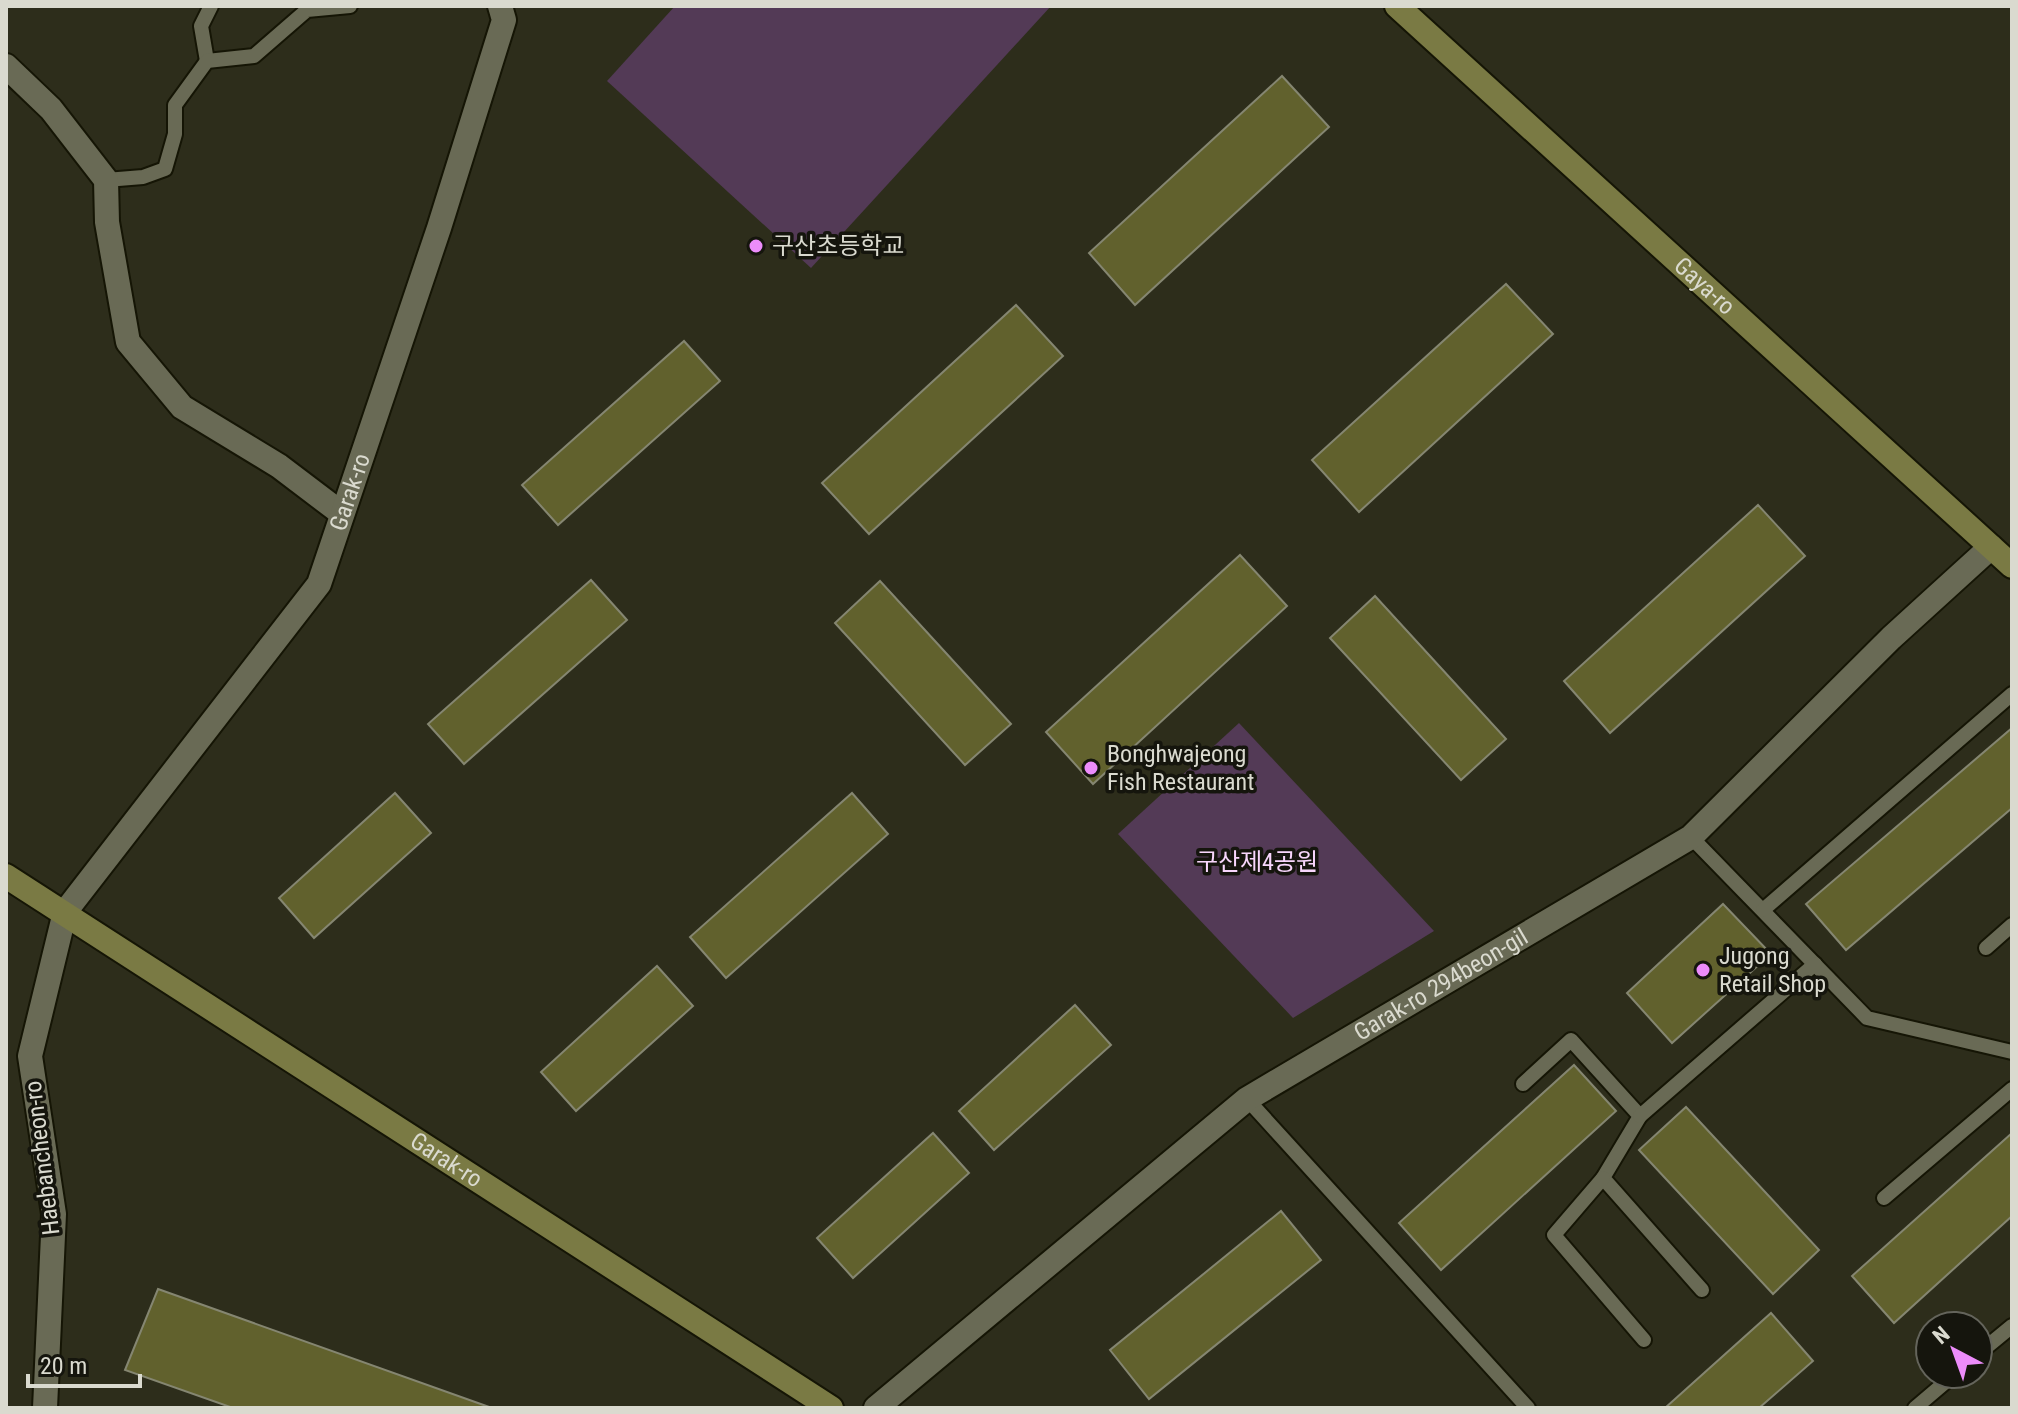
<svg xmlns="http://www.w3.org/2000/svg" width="2018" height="1414" viewBox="0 0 2018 1414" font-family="'Roboto Condensed','Noto Sans KR',sans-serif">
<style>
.green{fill:#533a56}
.building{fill:#61612d;stroke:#858671;stroke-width:2}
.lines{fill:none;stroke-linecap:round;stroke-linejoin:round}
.lane-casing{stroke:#151505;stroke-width:18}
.street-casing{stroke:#151505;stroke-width:28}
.secondary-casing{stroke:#151505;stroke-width:28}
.lane{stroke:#696a55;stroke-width:14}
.street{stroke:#696a55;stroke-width:24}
.secondary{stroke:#7a7a44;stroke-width:24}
.poi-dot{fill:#ec8cfa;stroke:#15150d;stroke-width:3}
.labels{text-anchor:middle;stroke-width:7;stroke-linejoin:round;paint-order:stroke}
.poi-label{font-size:24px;fill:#dadacf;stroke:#15150d;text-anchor:start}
.street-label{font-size:24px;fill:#dadacf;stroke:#15150d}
.park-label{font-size:24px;fill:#f8d6fc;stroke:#15150d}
</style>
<rect width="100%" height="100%" fill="#2d2d1b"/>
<!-- green -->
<g class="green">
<path d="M675,6h376l-240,262 -204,-187z"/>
<path d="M1239,723l195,208 -141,87 -175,-184z"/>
</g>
<!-- building -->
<g class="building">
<path d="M1282,76l47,51 -194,178 -46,-52z"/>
<path d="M1506,284l47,50 -194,178 -47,-52z"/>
<path d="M1016,305l47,51 -194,178 -47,-51z"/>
<path d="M684,341l36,40 -162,144 -36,-40z"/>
<path d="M1758,505l47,51 -195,177 -46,-52z"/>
<path d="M1240,555l47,51 -194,178 -47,-52z"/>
<path d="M591,580l36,40 -163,144 -36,-40z"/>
<path d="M880,581l131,143 -46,41 -130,-142z"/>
<path d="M1375,596l131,143 -45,41 -131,-142z"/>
<path d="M2012,728v80l-166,142 -40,-46z"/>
<path d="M395,793l36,40 -117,105 -35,-40z"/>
<path d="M852,793l36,41 -162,144 -36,-41z"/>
<path d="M1723,904l48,50 -99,89 -45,-50z"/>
<path d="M657,966l36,40 -117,105 -35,-39z"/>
<path d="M1075,1005l36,40 -117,105 -35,-39z"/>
<path d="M1574,1065l42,46 -175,159 -42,-47z"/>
<path d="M1686,1107l133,143 -46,44 -134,-144z"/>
<path d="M933,1133l36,40 -116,105 -36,-40z"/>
<path d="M2012,1133v83l-118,107 -42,-47z"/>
<path d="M1281,1211l40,49 -172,139 -39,-49z"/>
<path d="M158,1289l334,119h-259l-108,-38z"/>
<path d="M1771,1313l42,48 -54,47h-94z"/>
</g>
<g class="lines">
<defs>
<g id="lane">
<path d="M207,61l-6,-35 10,-20"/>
<path d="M106,180l37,-3 22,-8 10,-35v-29l32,-44 47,-5 53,-46 43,-4"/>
<path d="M1691,837l176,181 145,34"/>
<path d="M1763,910l249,-216"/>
<path d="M1986,948l26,-23"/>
<path d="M1523,1084l48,-44 69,76 -37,62 99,112"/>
<path d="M1247,1099l281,309"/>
<path d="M1640,1116l175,-152"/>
<path d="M1603,1178l-49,57 90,105"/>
<path d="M1884,1198l128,-109"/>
<path d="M1978,1354l34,-28"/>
<path d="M1915,1408l40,-34"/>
</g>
<g id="street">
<path d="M6,66l45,43 55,71 1,42 21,120 54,65 97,59 62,47"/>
<path id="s1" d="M45,1408l9,-194 -24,-158 35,-144 254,-328 120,-356 65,-208 -4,-14"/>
<path id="s2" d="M876,1408l371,-309 444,-262 200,-199 100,-91"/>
</g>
<g id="secondary">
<path id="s3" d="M1397,6l615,560"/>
<path id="s4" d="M6,876l825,532"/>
</g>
</defs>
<!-- lane casing -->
<use href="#lane" class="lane-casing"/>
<!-- street casing -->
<use href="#street" class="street-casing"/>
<!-- secondary casing -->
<use href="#secondary" class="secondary-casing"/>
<!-- lane -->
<use href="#lane" class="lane"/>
<!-- street -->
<use href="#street" class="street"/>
<!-- secondary -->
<use href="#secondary" class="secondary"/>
</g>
<!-- markers -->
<g class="poi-dot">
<circle cx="756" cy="246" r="8"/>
<circle cx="1091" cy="768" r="8"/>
<circle cx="1703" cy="970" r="8"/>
</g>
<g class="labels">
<!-- poi labels -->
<g class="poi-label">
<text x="772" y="254">구산초등학교</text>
<text x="1107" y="762">Bonghwajeong<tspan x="1107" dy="28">Fish Restaurant</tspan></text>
<text x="1719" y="964">Jugong<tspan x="1719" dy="28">Retail Shop</tspan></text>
</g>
<!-- street labels -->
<g class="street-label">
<text dy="8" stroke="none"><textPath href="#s3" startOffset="416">Gaya-ro</textPath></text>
<text dy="8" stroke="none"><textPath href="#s1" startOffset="1014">Garak-ro</textPath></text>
<text dy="8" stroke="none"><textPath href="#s2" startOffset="708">Garak-ro 294beon-gil</textPath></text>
<text transform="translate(42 1158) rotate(-97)" y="8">Haebancheon-ro</text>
<text dy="8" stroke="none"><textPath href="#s4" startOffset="524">Garak-ro</textPath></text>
</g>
<!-- park labels -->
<g class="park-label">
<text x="1257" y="870">구산제4공원</text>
</g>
</g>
<!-- border -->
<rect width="2018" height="1414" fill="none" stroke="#dadacf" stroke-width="16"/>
<!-- north arrow -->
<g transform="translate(1954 1350) rotate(319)"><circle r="38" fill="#15150d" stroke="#64645b" stroke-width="2"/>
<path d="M0-6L14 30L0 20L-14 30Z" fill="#ec8cfa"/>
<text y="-12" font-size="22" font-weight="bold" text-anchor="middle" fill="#dadacf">N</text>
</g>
<!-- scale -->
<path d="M28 1374v12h112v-12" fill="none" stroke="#dadacf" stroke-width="4"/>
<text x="40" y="1374" font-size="24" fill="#dadacf" stroke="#15150d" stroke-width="6" paint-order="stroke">20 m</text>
</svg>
